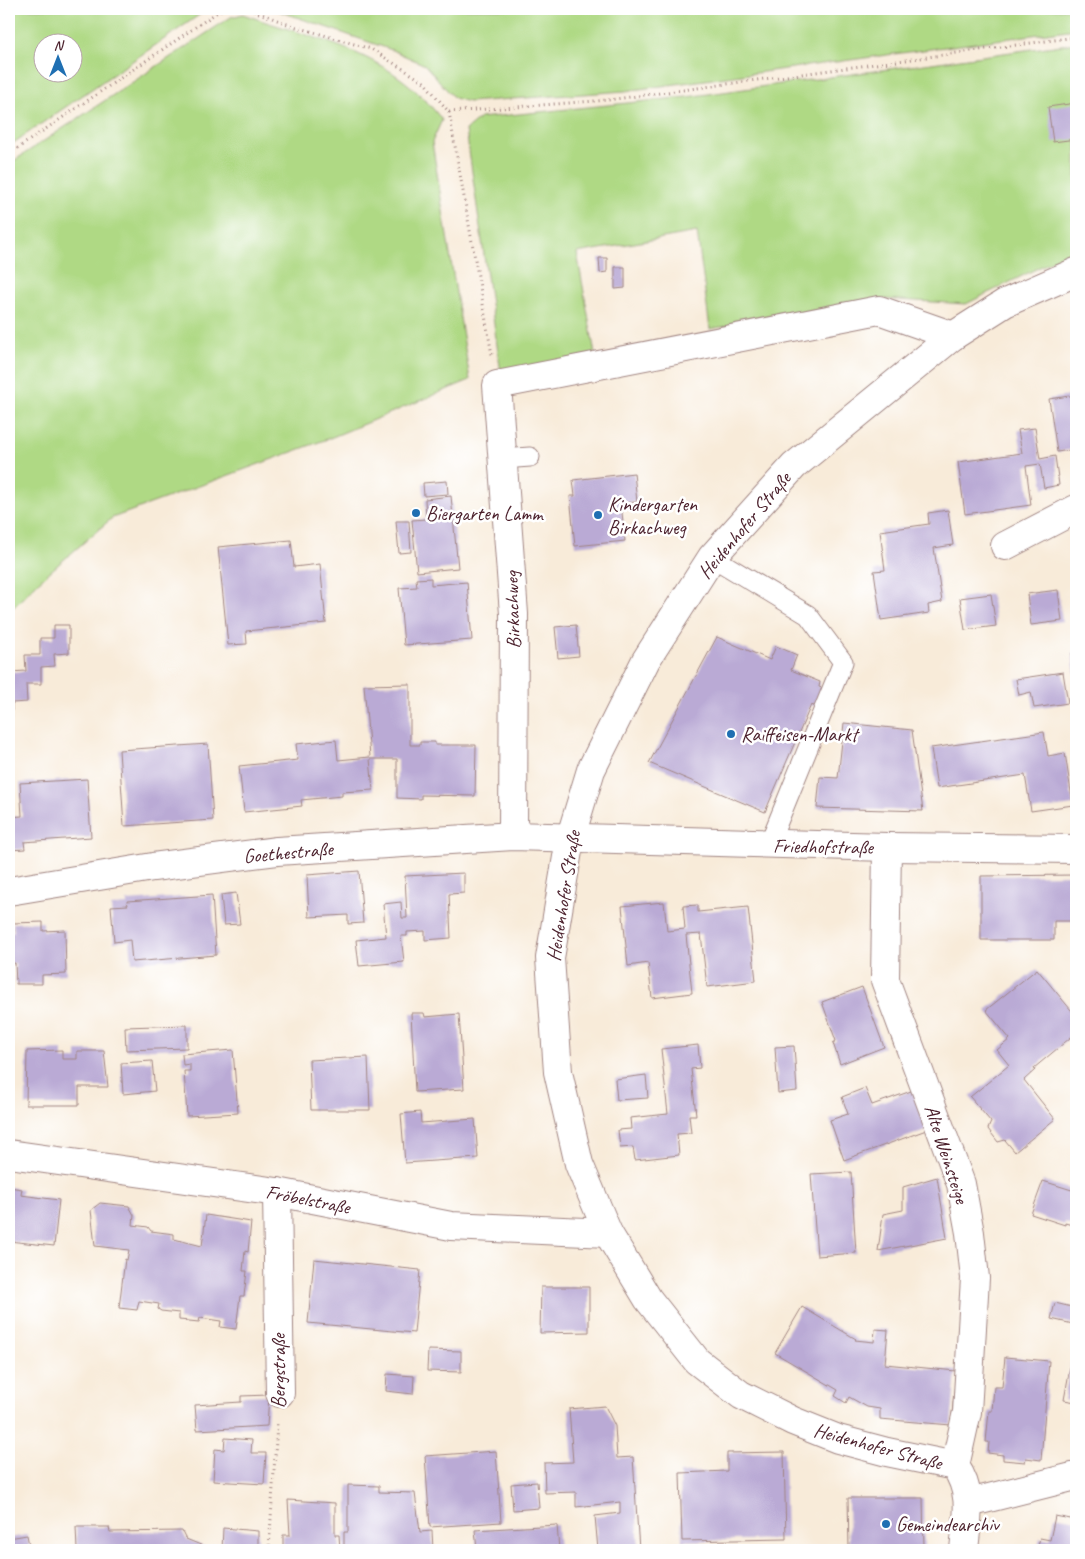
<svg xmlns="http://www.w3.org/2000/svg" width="1085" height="1559" viewBox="0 0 1085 1559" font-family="Caveat,sans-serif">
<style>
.green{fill:#afd984;stroke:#7c7c58;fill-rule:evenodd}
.building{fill:#baaad5}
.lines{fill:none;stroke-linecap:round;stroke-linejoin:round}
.service-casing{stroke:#a18582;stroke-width:21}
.minor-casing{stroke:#a18582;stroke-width:30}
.secondary-casing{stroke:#a18582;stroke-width:30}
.path{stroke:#a18582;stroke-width:3;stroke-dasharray:1 4;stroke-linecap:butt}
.service{stroke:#fff;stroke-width:19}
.minor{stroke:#fff;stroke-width:28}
.secondary{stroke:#fff;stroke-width:28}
.poi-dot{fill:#1f6fb2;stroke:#fff;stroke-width:2}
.labels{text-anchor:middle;stroke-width:5;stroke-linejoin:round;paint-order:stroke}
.poi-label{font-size:20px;fill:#4a1f2b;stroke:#fff;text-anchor:start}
.street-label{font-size:20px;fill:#4a1f2b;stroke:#fff}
</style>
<rect width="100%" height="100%" fill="#fff"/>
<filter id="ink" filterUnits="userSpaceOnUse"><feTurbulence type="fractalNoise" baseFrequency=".02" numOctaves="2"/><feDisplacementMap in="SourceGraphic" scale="10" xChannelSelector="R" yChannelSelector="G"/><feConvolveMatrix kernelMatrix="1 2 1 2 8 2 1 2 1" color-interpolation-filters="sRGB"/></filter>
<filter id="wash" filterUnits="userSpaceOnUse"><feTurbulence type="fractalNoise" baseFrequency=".0096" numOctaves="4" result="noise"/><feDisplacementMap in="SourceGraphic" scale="20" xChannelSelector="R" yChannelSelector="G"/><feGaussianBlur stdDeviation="1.12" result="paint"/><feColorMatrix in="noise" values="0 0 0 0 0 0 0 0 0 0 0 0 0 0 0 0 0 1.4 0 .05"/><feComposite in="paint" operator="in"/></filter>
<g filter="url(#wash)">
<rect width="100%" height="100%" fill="#f8ebd9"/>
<!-- green -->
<g class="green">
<path d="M9,9h199l-199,137zM72,42v30h-30v-30z"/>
<path d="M273,9h803v20l-451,62 -156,11 -15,-4 -29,-33 -33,-15z"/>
<path d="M243,14c77,28 147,36 199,106l-10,22 38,238 -140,58 -218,80 -74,64 -29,30v-448l222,-147z"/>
<path d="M1076,43v206l-110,55 -83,-5 -173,30 -13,-97 -120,21 18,101 -94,19 -35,-243 14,-12 207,-21z"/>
</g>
<g id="blocks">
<!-- building -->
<g class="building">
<path d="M1076,103v36l-23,3 -5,-35z"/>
<path d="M599,258h8v14l-7,1z"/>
<path d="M615,267h10v21l-10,1z"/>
<path d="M1076,395v54l-19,3 -8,-53z"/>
<path d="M1035,428l5,31 15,-3 4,29 -15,3 -4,-24 -14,2 5,39 -66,9 -7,-52 64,-9 -4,-23z"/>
<path d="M634,473l3,29 -16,1 4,38 -50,5 -5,-50h5l-2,-16z"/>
<path d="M447,481l1,13 -24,2 -1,-13z"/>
<path d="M451,496l7,72 -41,4 -5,-52 14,-1 -1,-20z"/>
<path d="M948,510l5,35 -19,3 8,54 -14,3 1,8 -48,7 -7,-49 11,-1 -5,-39 49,-7 -1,-11z"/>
<path d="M396,521h13l2,31 -12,1z"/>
<path d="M291,540l3,27 26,-3 6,59 -80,8 1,13 -19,1 -10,-98z"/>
<path d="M431,578v7l36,-3 5,58 -68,5 -5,-57 18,-1 -1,-8z"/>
<path d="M1058,590l4,31 -31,4 -4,-31z"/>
<path d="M991,594l5,32 -31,4 -5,-32z"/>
<path d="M54,625h15v28l-15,1 1,12 -14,1v17h-15l1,18 -15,1v17h-3l1,-48 16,-1 -1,-16h15v-17h14z"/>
<path d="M576,625l3,31 -21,2 -3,-31z"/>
<path d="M717,637l53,23 6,-14 21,9 -6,15 29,12 -1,5 3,1 1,4 -5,11 -4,3 -3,-1 -46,107 -116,-49z"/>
<path d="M1076,652v22h-1l-3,-21z"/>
<path d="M1063,672l5,31 -34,5 -3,-16 -12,3 -3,-16z"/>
<path d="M410,684v61h10v-3h15v3h41l-1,51 -54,-1v4l-24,-1v-39h-27l3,31 -31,2v4l-41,4 1,6 -58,6 -5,-46 59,-6 -2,-16 40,-4 2,20 32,-3 -6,-72z"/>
<path d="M844,723l68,7 11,81 -106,-3 3,-31 18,1z"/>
<path d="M1044,732l4,24 17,-3 8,52 -42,6 -6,-36 -88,13 -6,-40z"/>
<path d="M208,744l5,76 -89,6 -5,-76z"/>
<path d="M87,779l4,58 -67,5 1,7 -16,1v-33l13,-1 -2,-33z"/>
<path d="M359,871l4,52 -15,1v-9l-39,2 -2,-42z"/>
<path d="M464,873v20l-15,1 2,44 -26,2v-9l-18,1v4h-6l3,26 -45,4 -3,-26 30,-3 -3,-33 18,-2 1,16h5l-2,-42z"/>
<path d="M1076,875v46h-22v19h-73v-64z"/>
<path d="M236,893l4,31 -16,1 -3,-30z"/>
<path d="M212,895l4,60 -84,7 -2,-22 -16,2 -3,-36 17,-1 -1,-4z"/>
<path d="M664,902l3,29 18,-2 -2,-23 15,-1v7l50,-5 8,74 -49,6 -6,-53 -15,1 6,58 -40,5 -4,-35 -20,3 -6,-60z"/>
<path d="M43,922v9l22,-1 1,44 -24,1v9h-26l-1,-21 -6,1v-32h5l-1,-9z"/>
<path d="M1037,969l39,47v17l-42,35 1,2 -11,10 31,39 -40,33 -10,-12 -7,2 -10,-13 3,-7 -21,-25 39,-32 -12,-15 13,-11 -24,-29z"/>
<path d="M862,987l22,60 -44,17 -7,-21 3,-2 -14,-39z"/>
<path d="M411,1013h13l1,4 34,-3 5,75 -49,3z"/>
<path d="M187,1025v23l-61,2 -1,-23z"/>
<path d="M698,1045l2,23 -9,1 5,46h-7l2,18 -14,1 2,21 -44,5 -2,-13 -13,1 -2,-18 13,-1 -1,-11 38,-4 -7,-65z"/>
<path d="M794,1046l3,45 -19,2 -3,-46z"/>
<path d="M62,1050v9h15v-8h27l4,36h-29v18h-53l1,-54z"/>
<path d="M233,1050l5,63 -51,3 -3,-45h6v-7l-7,1 -1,-11z"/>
<path d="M368,1057l2,53h-59l-2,-50z"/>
<path d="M152,1061l3,30 -32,3 -2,-31z"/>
<path d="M646,1075l2,23 -31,2 -2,-21z"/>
<path d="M865,1088l7,17 42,-15 15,39 -85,31 -14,-40 18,-6 -6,-17z"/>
<path d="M420,1112l1,11 54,-4 3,39 -73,5 -4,-49z"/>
<path d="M851,1172l5,81 -39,3 -6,-82z"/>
<path d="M937,1177l10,61 -69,13 5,-37 20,-4v-23z"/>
<path d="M1043,1181l32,10 1,-4v39l-11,-3v2l-34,-11z"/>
<path d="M9,1187l13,2 -1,6 38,5 -5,46 -45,-5z"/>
<path d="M100,1203l29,3 5,9 -1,10 15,2 3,4 23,3v5l28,7 4,-31 45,7 -3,30 -3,-1 -2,20h4l-3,25h-4l-4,33 -16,-2 1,-6 -21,-3 -1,4 -20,-2v-7l-18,-2 -3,-2 1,-5 -20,-3 -2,9 -18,-2 6,-49 2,1 2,-10 -34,-4 -4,-36z"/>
<path d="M314,1259l106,11 -6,63 -106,-10z"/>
<path d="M541,1287h48v45l-49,1z"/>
<path d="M1055,1303l21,5 -3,16 -22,-5z"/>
<path d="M802,1307l54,32 -1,1 19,2 1,-13 13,1 -3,34 71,7 -5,54 -71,-6v-10l-13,-2 -18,-10 -3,6 -11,-7 3,-6 -63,-37z"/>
<path d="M1075,1340h1v62l-12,-2z"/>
<path d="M428,1350l33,1v21l-34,-1z"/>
<path d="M1005,1357l44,4 -8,99 -15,-2 -1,4 -22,-2v-5l-15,-2 1,-11h-3l3,-31h3l2,-24h8z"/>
<path d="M387,1374l27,2 -1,18 -27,-3z"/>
<path d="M269,1395l-2,31 -70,4 -2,-25 46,-3v-6z"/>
<path d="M605,1406l10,20 2,32 16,-1 6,93h-41l-3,-34 25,-3v-11l-44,5v-15l-31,1 -1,-30 29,-1 -4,-53z"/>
<path d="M225,1438l27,2 -1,13h15l-2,31 -51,-3 2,-32 9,1z"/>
<path d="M496,1451l5,71 -71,5 -5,-71z"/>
<path d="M784,1452l2,87 -104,2 -2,-68 47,-2v-18z"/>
<path d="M537,1482l2,26 -26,2 -2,-26z"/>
<path d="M348,1485l31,1v6l36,1 5,39 12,-1 1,19h-89v-18h4z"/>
<path d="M848,1498h75l1,52h-75z"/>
<path d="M288,1500l47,3v32h4l1,15h-57v-15h7z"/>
<path d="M1055,1516l21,4v30h-39l3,-12 10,2z"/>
<path d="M557,1525l2,25h-82l-2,-20z"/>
<path d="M76,1527h33l1,5 72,-1 4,8 27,11h-136z"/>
<path d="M223,1528l35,3v19h-36z"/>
<path d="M27,1535l3,15h-21v-12z"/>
</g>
</g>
</g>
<g filter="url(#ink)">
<use href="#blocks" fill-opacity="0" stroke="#a18582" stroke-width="1"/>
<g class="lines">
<defs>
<g id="service">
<path d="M503,459l27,-2"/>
<path d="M712,557l96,58 35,47 -74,182"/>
</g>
<g id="minor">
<path d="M1005,546l71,-37"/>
<path d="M513,836l1,-222 -17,-229 382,-75 74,26"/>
<path d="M887,847l-2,133 76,204 9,49 5,45 -8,134 -12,54"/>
<path d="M9,891l144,-24 124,-16 236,-15 374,11 189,2"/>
<path d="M9,1154l268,38 174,34 157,7"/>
<path d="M277,1192l3,201"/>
<path d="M969,1503l107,-27"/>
</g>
<path id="secondary" d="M964,1550c3,-32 10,-56 -9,-84l-68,-14 -49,-13 -45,-18 -52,-26 -44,-34 -49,-62 -40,-66 -29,-69 -21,-92 -8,-114 20,-119 21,-69 55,-110 66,-103 82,-91 159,-130 52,-33 71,-31"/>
</defs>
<!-- service casing -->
<use href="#service" class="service-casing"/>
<!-- minor casing -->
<use href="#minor" class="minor-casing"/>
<!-- secondary casing -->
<use href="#secondary" class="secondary-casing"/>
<!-- path -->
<g class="path">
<path d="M249,9l41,16 81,24 53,33 25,30 43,243"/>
<path d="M449,112l159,-12 468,-63"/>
<path d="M9,154l213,-145"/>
<path d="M269,1550l8,-126"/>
</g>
<!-- service -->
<use href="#service" class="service"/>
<!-- minor -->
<use href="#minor" class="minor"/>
<!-- secondary -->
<use href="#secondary" class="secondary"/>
</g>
</g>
<!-- markers -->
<g class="poi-dot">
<circle cx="416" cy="513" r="5"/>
<circle cx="598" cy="515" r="5"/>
<circle cx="731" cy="734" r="5"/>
<circle cx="886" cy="1524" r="5"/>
</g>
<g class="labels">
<!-- poi labels -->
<g class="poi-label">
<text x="608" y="511">Kindergarten<tspan x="608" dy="23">Birkachweg</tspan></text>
<text x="426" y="520">Biergarten Lamm</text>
<text x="741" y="741">Raiffeisen-Markt</text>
<text x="896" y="1531">Gemeindearchiv</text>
</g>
<!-- street labels -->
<g class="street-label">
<text transform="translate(744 525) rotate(-50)" y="7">Heidenhofer Straße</text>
<text transform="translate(512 610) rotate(-92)" y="7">Birkachweg</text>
<text transform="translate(823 846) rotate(1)" y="7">Friedhofstraße</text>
<text transform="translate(288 852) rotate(-5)" y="7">Goethestraße</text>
<text transform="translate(563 896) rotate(-81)" y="7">Heidenhofer Straße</text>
<text transform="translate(947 1154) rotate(72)" y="7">Alte Weinsteige</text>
<text transform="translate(308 1199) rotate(11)" y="7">Fröbelstraße</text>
<text transform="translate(278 1371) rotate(-90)" y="7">Bergstraße</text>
<text transform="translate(878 1446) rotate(15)" y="7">Heidenhofer Straße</text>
</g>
</g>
<!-- margin -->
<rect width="1085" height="1559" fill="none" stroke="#fff" stroke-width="30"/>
<!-- north arrow -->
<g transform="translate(58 58)"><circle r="24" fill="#ffffff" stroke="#b7a5aa"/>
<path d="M0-4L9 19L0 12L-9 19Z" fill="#1f6fb2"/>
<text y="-8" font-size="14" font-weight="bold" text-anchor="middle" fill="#4a1f2b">N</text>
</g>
</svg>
